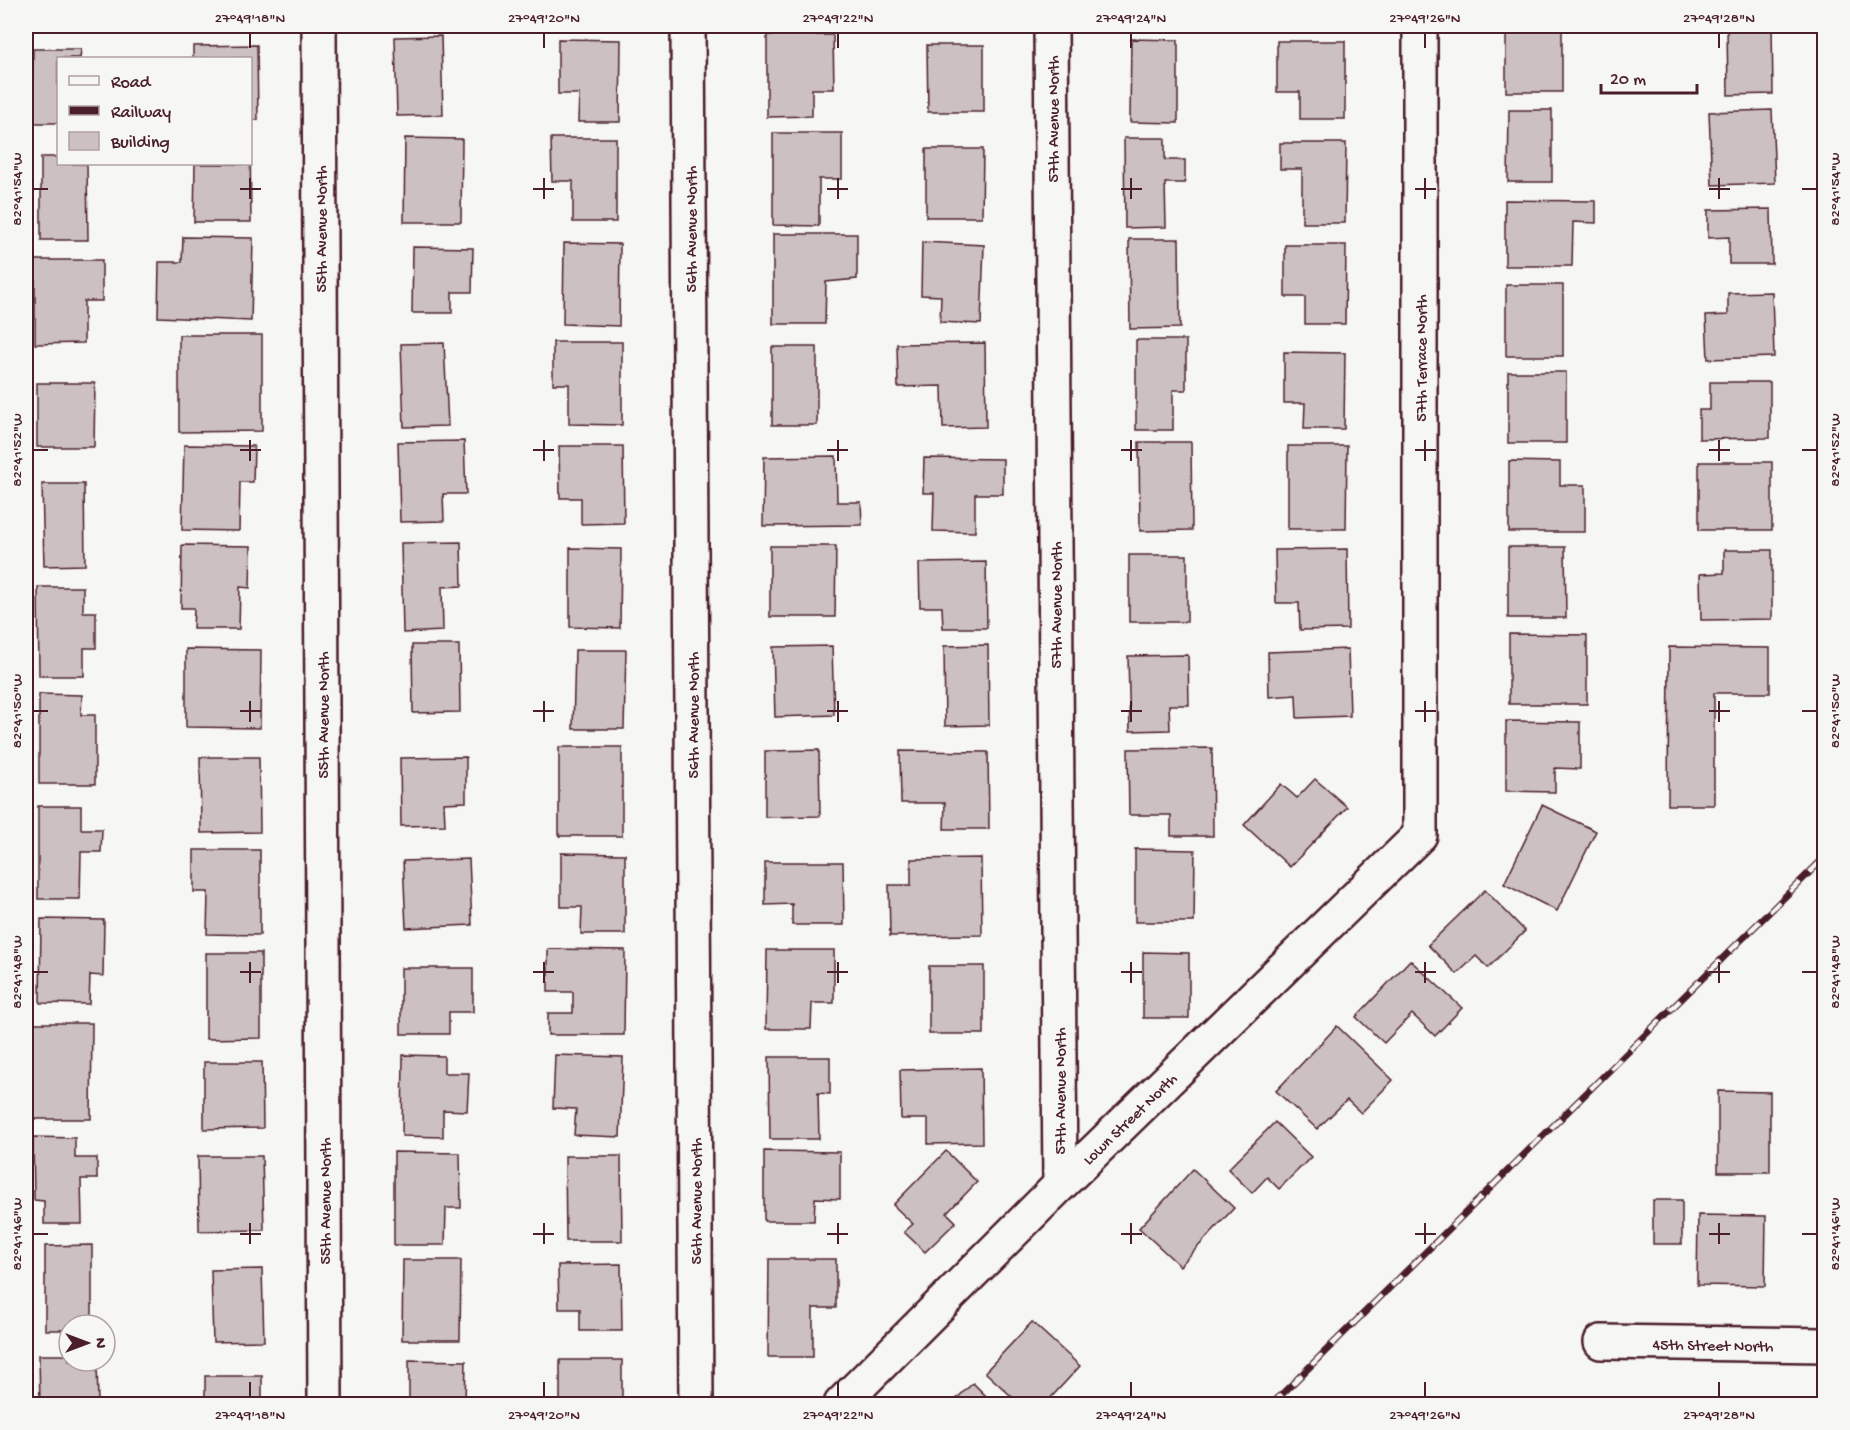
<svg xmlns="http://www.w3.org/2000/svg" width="1850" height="1430" viewBox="0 0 1850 1430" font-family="'Gochi Hand',sans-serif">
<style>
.building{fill:#ccc1c0;stroke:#4a1f2b;stroke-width:1.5}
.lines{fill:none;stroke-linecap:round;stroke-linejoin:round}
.minor-casing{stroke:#4a1f2b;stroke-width:38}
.minor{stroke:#f6f6f2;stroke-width:33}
.rail-casing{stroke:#4a1f2b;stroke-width:7}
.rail{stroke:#f6f6f2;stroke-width:4.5;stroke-dasharray:14;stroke-linecap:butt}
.ticks{fill:none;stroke:#4a1f2b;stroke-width:2}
.labels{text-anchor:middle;stroke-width:5;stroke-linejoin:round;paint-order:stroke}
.street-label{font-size:16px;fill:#4a1f2b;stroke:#f6f6f2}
.neatline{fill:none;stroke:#4a1f2b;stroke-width:2}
.ticks-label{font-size:15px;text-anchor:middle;fill:#4a1f2b}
</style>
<rect width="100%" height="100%" fill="#f6f6f2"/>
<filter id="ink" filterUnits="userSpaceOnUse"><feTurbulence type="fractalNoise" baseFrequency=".0167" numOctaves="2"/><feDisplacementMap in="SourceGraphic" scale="12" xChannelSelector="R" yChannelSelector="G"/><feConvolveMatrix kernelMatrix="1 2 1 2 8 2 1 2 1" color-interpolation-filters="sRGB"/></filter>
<g filter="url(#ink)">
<!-- building -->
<g class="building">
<rect x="33" y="26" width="71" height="1"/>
<rect x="1506" y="26" width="56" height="66"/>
<path d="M1727,26h45l1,68 -45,1z"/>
<path d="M767,35h66l1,54h-22v27l-45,1z"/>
<path d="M441,36l2,79 -46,1 -2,-79z"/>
<path d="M558,39l63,1 -1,82h-42l1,-28h-21z"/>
<path d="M1131,39l47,1v83l-48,-1z"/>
<path d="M1277,41h68v78h-45v-27h-23z"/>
<path d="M257,45l1,75h-8v-62h-57v-12z"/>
<path d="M927,45h57v67h-56z"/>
<path d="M33,49h48l-1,9h-22v65h-26z"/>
<path d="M1509,110h43v72h-44z"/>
<path d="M1772,110l3,73 -63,2 -3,-73z"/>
<path d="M773,133h69v46h-23v47l-46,-1z"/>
<path d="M250,137l1,85h-57l1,-58h55z"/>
<path d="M405,138l57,1 -1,83h-57z"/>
<path d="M551,138h65v84h-43v-41h-21z"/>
<path d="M1124,138h41v22h20v23h-20l1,44 -41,1z"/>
<path d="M1280,143h66l-1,80h-43v-54h-22z"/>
<path d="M926,149h57l-1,68h-56z"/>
<path d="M41,157h17v7h29l1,76h-47z"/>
<path d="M1505,200l91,1v22l-23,-1 -1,44h-67z"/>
<path d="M1771,209l1,55h-43v-27l-21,1v-28z"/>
<path d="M773,234h84v45l-31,3 -1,42h-52z"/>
<path d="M183,237l70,1 -2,83 -93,-4 1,-55h23z"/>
<path d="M1129,239h50l1,89 -50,1z"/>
<path d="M922,242l62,3 -3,79 -41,-2 1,-26 -20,-1z"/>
<path d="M564,243l56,1 -1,82 -56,-2z"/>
<path d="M1285,245h61l-1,79h-40v-27h-20z"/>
<path d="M413,247l60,1 -1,44h-20v21h-40z"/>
<path d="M35,260h67v41h-18v42l-49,1z"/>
<rect x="1506" y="285" width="57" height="71"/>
<path d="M1772,292l2,65 -66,2 -2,-43 22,-1v-22z"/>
<path d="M179,335h83v96l-83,1z"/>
<path d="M1136,340h50v50h-13v40h-37z"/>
<path d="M553,342h69v83l-53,-1v-40h-16z"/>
<path d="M444,343l4,83 -44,1 -3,-83z"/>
<path d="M985,343l1,84 -43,1 -1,-42 -44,1 -1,-43z"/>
<rect x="772" y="347" width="45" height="78"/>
<path d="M1284,352l61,1 -1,76h-40l1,-26h-21z"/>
<rect x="1508" y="372" width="58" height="71"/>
<path d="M1710,382h60v56l-71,1v-29h11z"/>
<path d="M37,383h58l-1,64h-57z"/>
<path d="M464,441l2,53h-23l1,27 -44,1 -2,-80z"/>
<path d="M1139,442h52l1,88 -52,1z"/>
<path d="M184,445l70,1 -1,36h-13l-1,49 -57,-1z"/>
<path d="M559,446h64l1,77 -43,1v-26h-21z"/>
<path d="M1288,446h59l-1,83h-58z"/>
<path d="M836,456l1,46h24l1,23 -99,1 1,-69z"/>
<path d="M924,458l79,1v35h-28v38l-42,-1 1,-38h-11z"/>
<path d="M1509,461l51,1v23h25v47h-76z"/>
<rect x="1699" y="462" width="73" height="68"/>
<path d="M42,484h42l1,81 -41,1z"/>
<path d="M461,542l1,44 -20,1 1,44 -40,2 -2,-90z"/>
<path d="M182,545l69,1 -1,42 -10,-1 -1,42h-46l1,-21h-13z"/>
<path d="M770,546h66l-1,71h-65z"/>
<path d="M1508,547h57l1,71h-58z"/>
<path d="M570,548l51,1 -1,79 -50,-1z"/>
<path d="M1347,549l1,80 -48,1 -1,-27h-23l-1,-53z"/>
<path d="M1724,550h48v69l-71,1 -1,-46 24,-1z"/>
<rect x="1129" y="555" width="58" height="67"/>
<path d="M986,562l1,66h-44l-1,-21h-22l-1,-44z"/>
<path d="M38,587h45v25h13v36h-12v28h-45z"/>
<path d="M1509,634l78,1v69h-78z"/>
<path d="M412,645h47l1,67 -47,1z"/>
<path d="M988,645l1,80 -44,1 -1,-80z"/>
<path d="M832,646l2,69 -59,2 -2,-70z"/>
<path d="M1669,647l101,1v45h-56v112h-46z"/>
<path d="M186,649l75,1 -1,78 -74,-1z"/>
<path d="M1348,649l2,67 -53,2 -1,-23 -27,2 -1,-45z"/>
<path d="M575,650h51l-2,79h-51z"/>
<path d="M1188,655l1,50h-20l1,25 -40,1 -2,-75z"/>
<path d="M39,694l43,1 -1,20h14v69h-56z"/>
<path d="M1506,721l74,1v47l-25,-1v24l-49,-1z"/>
<rect x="559" y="747" width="63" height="89"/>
<path d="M1212,748l1,88h-42v-21h-42l-1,-66z"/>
<path d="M819,750l1,66 -55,1v-66z"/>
<path d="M900,751l88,1 1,77h-45l1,-26h-44z"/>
<path d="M200,757h59l1,75 -59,1z"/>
<path d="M466,757v45l-22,1 1,22 -44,1 -1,-68z"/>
<path d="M1315,779l32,28 -57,60 -46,-42 37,-41 16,14z"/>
<path d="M1542,805l54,26 -39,80 -53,-27z"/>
<path d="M38,806h43v23h21l-1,23h-20l-1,47h-42z"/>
<path d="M1135,849l60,1 -1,72h-59z"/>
<path d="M194,850h66v85l-53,-1 1,-42h-14z"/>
<path d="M561,853l64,1v80h-44l1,-27h-21z"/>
<path d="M981,858l1,77 -92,1 -1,-51h22v-26z"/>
<path d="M469,859l3,66 -66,3 -3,-67z"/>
<path d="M765,862h78l1,63h-52v-21l-27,1z"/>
<path d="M1485,890l40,41 -37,37 -12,-12 -19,18 -29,-29z"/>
<path d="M41,919l63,1 -1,56 -13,-1 -1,29 -49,-1z"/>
<path d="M548,949l77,1 -1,85h-76v-22h25v-21h-25z"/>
<path d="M767,950h67v53h-22l-1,26h-45z"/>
<path d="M1143,952l46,1v65h-46z"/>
<path d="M206,953h55v85l-55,1z"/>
<path d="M1410,960l52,48 -27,28 -23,-22 -28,29 -28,-26z"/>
<rect x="929" y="966" width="55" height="68"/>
<path d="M401,968h72v44h-24v22h-48z"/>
<path d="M32,1023h60l-1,96h-60z"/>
<path d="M1337,1026l56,54 -32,33 -14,-13 -30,29 -41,-38z"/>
<path d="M403,1055l41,1v17h25l-2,38 -24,-1v27l-41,-1z"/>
<path d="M555,1055l68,2 -3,80 -46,-2 2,-26 -23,-1z"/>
<path d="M769,1057h61v37l-12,-1 1,46h-49z"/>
<path d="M204,1062h58l1,66 -59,1z"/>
<path d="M981,1068l1,75 -54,1v-25h-27l-1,-49z"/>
<path d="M1718,1091l52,1v80h-52z"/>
<path d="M1275,1122l36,35 -32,32 -12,-12 -15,16 -24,-24z"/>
<path d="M33,1137l42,1v20h22v21h-16l1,45h-38v-23l-10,-1z"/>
<path d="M764,1151l76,1v47l-25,-1 -1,23h-50z"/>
<path d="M946,1151l31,31 -30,31 9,9 -31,30 -21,-20 9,-8 -20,-19z"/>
<path d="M394,1152l66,1 1,55h-15l-1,37h-51z"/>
<path d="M198,1156h64l2,74 -65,1z"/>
<path d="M565,1156h56l1,85h-56z"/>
<path d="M1193,1169l41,39 -54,58 -41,-38z"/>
<rect x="1653" y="1200" width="29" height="44"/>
<path d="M1698,1215l68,1 -1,70 -68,-1z"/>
<path d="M92,1245v80h-23v5h-24v-84z"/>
<path d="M769,1259h67v49h-23v49h-45z"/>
<path d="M403,1260h58l-1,80h-58z"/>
<path d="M621,1264l1,67h-42v-22h-21l-1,-44z"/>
<path d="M262,1269l2,72 -51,1 -2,-72z"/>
<path d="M1032,1322l48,44 -35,38h-25l-35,-32z"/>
<path d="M39,1355h30v6h28l1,43h-58z"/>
<path d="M409,1360l57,1 -1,43h-56z"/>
<path d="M560,1360h62v44l-62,-2z"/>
<rect x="205" y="1376" width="57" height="28"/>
<path d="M973,1383l21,21h-43z"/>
<path d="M1761,1401v3h-62v-2z"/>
</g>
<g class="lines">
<defs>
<g id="minor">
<path d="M319,26l6,1378"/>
<path d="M688,26l8,1378"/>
<path d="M1051,26l9,1159"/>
<path d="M1601,1342l223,3"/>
<path d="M841,1404l219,-219 360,-350v-809"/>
</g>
</defs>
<!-- minor casing -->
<use href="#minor" class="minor-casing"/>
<!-- minor -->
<use href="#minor" class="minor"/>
<defs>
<path id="rail" d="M1272,1404l552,-546"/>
</defs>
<!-- rail casing -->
<use href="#rail" class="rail-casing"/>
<!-- rail -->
<use href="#rail" class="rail"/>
</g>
</g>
<!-- ticks -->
<path class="ticks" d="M250,33v15M544,33v15M838,33v15M1131,33v15M1425,33v15M1719,33v15M250,178v21M544,178v21M838,178v21M1131,178v21M1425,178v21M1719,178v21M33,189h15M240,189h21M533,189h21M827,189h21M1121,189h21M1415,189h21M1709,189h21M1802,189h15M250,440v21M544,440v21M838,440v21M1131,440v21M1425,440v21M1719,440v21M33,450h15M240,450h21M533,450h21M827,450h21M1121,450h21M1415,450h21M1709,450h21M1802,450h15M250,701v21M544,701v21M838,701v21M1131,701v21M1425,701v21M1719,701v21M33,711h15M240,711h21M533,711h21M827,711h21M1121,711h21M1415,711h21M1709,711h21M1802,711h15M250,962v21M544,962v21M838,962v21M1131,962v21M1425,962v21M1719,962v21M33,972h15M240,972h21M533,972h21M827,972h21M1121,972h21M1415,972h21M1709,972h21M1802,972h15M250,1223v21M544,1223v21M838,1223v21M1131,1223v21M1425,1223v21M1719,1223v21M33,1234h15M240,1234h21M533,1234h21M827,1234h21M1121,1234h21M1415,1234h21M1709,1234h21M1802,1234h15M250,1382v15M544,1382v15M838,1382v15M1131,1382v15M1425,1382v15M1719,1382v15"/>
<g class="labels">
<!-- street labels -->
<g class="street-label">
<text transform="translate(1052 119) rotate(-90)" y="6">57th Avenue North</text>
<text transform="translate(320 229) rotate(-90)" y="6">55th Avenue North</text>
<text transform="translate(690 229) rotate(-90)" y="6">56th Avenue North</text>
<text transform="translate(1420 358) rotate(-90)" y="6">57th Terrace North</text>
<text transform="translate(1055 605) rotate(-90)" y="6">57th Avenue North</text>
<text transform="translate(322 715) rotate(-90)" y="6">55th Avenue North</text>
<text transform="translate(692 715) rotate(-90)" y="6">56th Avenue North</text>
<text transform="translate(1059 1091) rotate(-90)" y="6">57th Avenue North</text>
<text transform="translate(1129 1118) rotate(-44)" y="6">Lown Street North</text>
<text transform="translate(324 1201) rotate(-90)" y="6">55th Avenue North</text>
<text transform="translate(695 1201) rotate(-90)" y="6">56th Avenue North</text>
<text transform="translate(1713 1344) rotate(1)" y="6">45th Street North</text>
</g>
</g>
<!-- margin -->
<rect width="1850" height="1430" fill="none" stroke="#f6f6f2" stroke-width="66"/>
<!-- legend -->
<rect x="57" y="57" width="195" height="108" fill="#f6f6f2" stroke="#b1a0a2" stroke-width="1.5"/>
<rect x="69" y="76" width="30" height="9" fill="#f6f6f2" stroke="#b1a0a2" stroke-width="1.5"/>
<text x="111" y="87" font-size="18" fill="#4a1f2b">Road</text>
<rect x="69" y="106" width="30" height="9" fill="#4a1f2b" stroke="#b1a0a2" stroke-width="1.5"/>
<text x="111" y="117" font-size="18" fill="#4a1f2b">Railway</text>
<rect x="69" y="132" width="30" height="18" fill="#ccc1c0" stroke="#b1a0a2" stroke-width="1.5"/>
<text x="111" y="147" font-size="18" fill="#4a1f2b">Building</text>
<!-- north arrow -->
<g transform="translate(87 1343) rotate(90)"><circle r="28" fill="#f6f6f2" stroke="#b1a0a2" stroke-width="1.5"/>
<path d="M0-4.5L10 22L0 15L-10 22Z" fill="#4a1f2b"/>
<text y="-9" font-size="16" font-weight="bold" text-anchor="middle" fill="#4a1f2b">N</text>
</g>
<!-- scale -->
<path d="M1601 84v9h96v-9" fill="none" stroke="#4a1f2b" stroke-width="3"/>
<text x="1610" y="84" font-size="18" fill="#4a1f2b" stroke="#f6f6f2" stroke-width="4.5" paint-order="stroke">20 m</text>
<rect x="33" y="33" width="1784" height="1364" class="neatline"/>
<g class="ticks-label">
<text x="250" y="22">27°49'18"N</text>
<text x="544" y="22">27°49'20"N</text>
<text x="838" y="22">27°49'22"N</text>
<text x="1131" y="22">27°49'24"N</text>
<text x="1425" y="22">27°49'26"N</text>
<text x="1719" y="22">27°49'28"N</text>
<text transform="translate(1834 189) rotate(-90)" y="5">82°41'54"W</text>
<text transform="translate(16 189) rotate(-90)" y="5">82°41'54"W</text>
<text transform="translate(1834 450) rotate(-90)" y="5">82°41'52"W</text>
<text transform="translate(16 450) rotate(-90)" y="5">82°41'52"W</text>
<text transform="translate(1834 711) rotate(-90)" y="5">82°41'50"W</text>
<text transform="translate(16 711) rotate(-90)" y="5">82°41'50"W</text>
<text transform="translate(1834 972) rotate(-90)" y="5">82°41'48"W</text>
<text transform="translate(16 972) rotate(-90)" y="5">82°41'48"W</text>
<text transform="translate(1834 1234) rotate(-90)" y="5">82°41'46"W</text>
<text transform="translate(16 1234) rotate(-90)" y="5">82°41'46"W</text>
<text x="250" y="1419">27°49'18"N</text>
<text x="544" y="1419">27°49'20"N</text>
<text x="838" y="1419">27°49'22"N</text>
<text x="1131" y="1419">27°49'24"N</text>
<text x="1425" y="1419">27°49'26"N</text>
<text x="1719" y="1419">27°49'28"N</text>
</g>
</svg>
